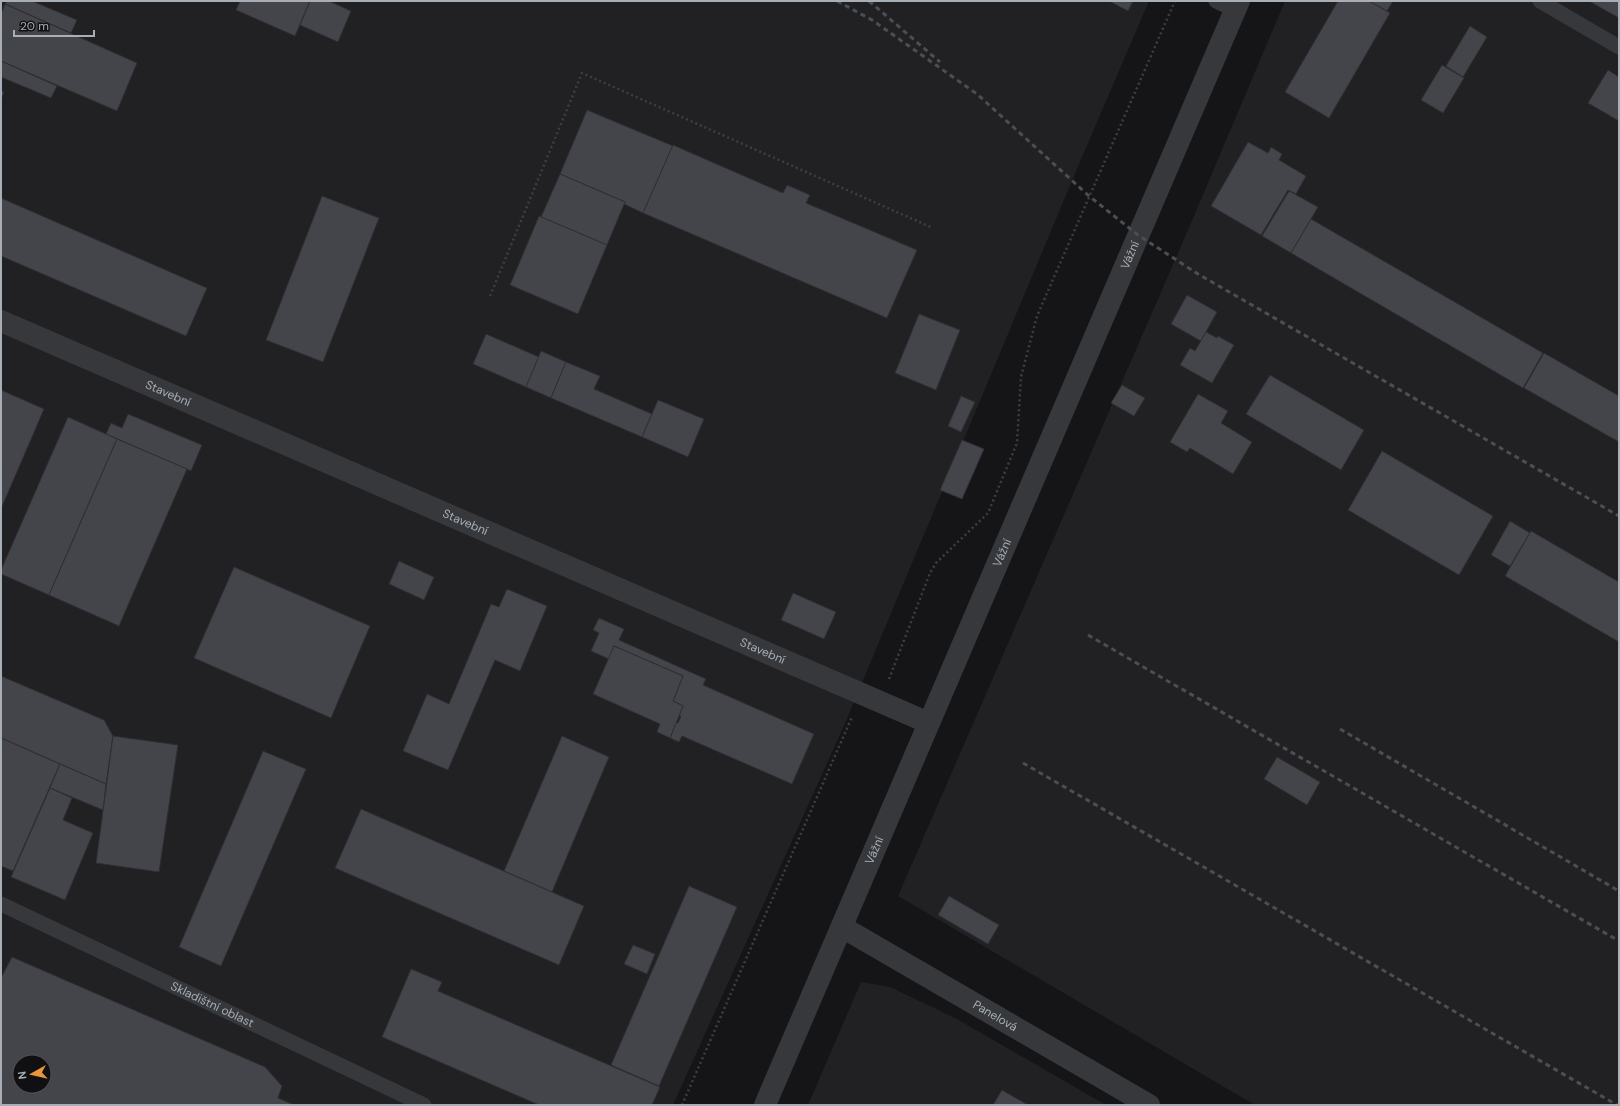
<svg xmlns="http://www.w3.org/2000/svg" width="1620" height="1106" viewBox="0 0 1620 1106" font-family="'DM Sans',sans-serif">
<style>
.built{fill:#212124;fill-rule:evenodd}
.building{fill:#44454a;stroke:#2f2f33;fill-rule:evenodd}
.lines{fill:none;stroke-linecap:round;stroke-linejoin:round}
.path{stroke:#3c3f42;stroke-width:2.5;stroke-dasharray:2 3;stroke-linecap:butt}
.service{stroke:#36383b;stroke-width:15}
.minor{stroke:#36383b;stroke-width:22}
.rail{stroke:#4b4e52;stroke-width:3;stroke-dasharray:5 4;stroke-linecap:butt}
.labels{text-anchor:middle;stroke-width:3;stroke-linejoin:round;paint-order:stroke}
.street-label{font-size:12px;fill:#a7aeb6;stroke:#101012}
</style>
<rect width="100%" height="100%" fill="#151517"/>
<!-- built -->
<g class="built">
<path d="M1,1h1148l-67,156 -236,564 -173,384h-672zM20,1062h24v24h-24z"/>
<path d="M1285,1h334v1104h-364l-357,-209 287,-659z"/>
<path d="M861,982l29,5 67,32 149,86h-298z"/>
</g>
<!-- building -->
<g class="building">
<path d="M7,1h25l45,19 -6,13 -66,-29z"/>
<path d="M240,1h70l-15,35 -59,-26z"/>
<path d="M310,1h19l22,10 -13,31 -38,-17z"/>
<path d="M1109,1h24l-5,10z"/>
<path d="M1338,1h31l21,12 -61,105 -44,-26z"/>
<path d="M1369,1h24l-6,10z"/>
<path d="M1589,1h30v17z"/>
<path d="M5,4l132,59 -20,48 -116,-50v-47z"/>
<path d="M1470,26l17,11 -24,40 -17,-11z"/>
<path d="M1,61l56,25 -6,12 -50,-21z"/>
<path d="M1442,65l22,13 -21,35 -22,-13z"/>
<path d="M1608,70l11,7v44l-31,-18z"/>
<path d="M1,91l3,1 -3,8z"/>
<path d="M587,110l86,36 -30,67 -19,-9 1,-2 -65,-28z"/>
<path d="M1248,142l20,11 3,-6 11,7 -3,6 27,16 -10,18 -8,-4 -27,45 -50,-29z"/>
<path d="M673,145l110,48 4,-8 23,10 -4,8 111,47 -30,68 -244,-105z"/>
<path d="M560,174l65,28 -18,43 -66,-28z"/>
<path d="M1289,191l29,16 -27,46 -29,-17z"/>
<path d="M322,196l57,22 -56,144 -57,-22z"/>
<path d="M1,198l206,90 -21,48 -185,-80z"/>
<path d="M539,216l68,29 -29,69 -68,-29z"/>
<path d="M1311,219l232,134 -20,35 -232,-135z"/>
<path d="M1187,295l30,17 -16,29 -30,-17z"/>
<path d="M919,314l41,16 -24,60 -41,-17z"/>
<path d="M1206,332l11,6 1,-2 16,9 -22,38 -32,-18 10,-17 5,3z"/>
<path d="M486,334l53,23 -13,30 -53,-23z"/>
<path d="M541,351l25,11 -15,36 -25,-11z"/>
<path d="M1544,353l75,43v46l-95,-54z"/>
<path d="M566,362l34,14 -6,13 58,25 -10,23 -91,-39z"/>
<path d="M1270,375l94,55 -23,40 -95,-56z"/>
<path d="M1122,385l23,13 -11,18 -23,-13z"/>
<path d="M1,390l43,19 -43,100z"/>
<path d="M1198,394l30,17 -7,12 31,19 -19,32 -43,-26 -3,4 -17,-10z"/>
<path d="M961,396l14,6 -14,30 -13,-6z"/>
<path d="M658,400l46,19 -16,38 -46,-20z"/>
<path d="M128,414l74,31 -11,26 -85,-37 5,-11 11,5z"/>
<path d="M68,417l49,22 -68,156 -48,-21v-4z"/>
<path d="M117,439l70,30 -68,157 -70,-31z"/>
<path d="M962,440l22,9 -22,50 -22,-9z"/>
<path d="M1382,451l111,65 -34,59 -111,-65z"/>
<path d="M1510,521l20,12 -20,33 -19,-11z"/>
<path d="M1531,531l88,51v60l-114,-66z"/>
<path d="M399,561l35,16 -10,23 -35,-16z"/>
<path d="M234,567l136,59 -39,92 -137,-60z"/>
<path d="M507,589l40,17 -27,65 -25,-11 -47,110 -45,-19 24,-57 22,10 42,-100 8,3z"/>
<path d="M793,593l43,19 -12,27 -43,-19z"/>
<path d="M599,618l25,11 -5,11 87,39 -3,6 111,49 -22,50 -110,-48 -3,6 -9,-4 6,-16 2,1 3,-7h-2l4,-10 -10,-5 10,-25 -69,-30 -5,13 -18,-8 8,-18 -6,-3z"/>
<path d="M614,646l69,30 -10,25 10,5 -13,32 -13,-6 3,-8 -67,-30z"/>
<path d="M1,676l103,44 9,16 -7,48 -105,-46z"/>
<path d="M113,736l65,9 -19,127 -63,-9z"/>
<path d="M562,736l47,21 -57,135 -48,-21z"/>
<path d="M1,738l59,26 -47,107 -12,-5z"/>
<path d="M263,751l43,18 -85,197 -42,-19z"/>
<path d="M1277,757l43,25 -13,23 -43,-26z"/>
<path d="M60,764l46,20 -3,26 -53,-22z"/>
<path d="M50,788l22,10 -9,22 30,13 -28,67 -54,-23z"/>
<path d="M361,809l223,97 -25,59 -224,-97z"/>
<path d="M689,886l48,21 -78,179 -48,-21z"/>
<path d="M949,896l50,29 -11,19 -50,-29z"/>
<path d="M633,945l22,9 -8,20 -23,-10z"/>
<path d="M12,957l253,110 17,19 -4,12 16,7h-293v-127zM20,1062h24v24h-24z"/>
<path d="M411,969l31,13 -4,9 222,96 -8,18h-113l-157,-68z"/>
<path d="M1002,1090l26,15h-35z"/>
</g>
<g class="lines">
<!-- path -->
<g class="path">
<path d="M490,296l92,-223 351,155"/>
<path d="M889,679l41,-106 6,-10 52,-50 29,-70 4,-66 16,-61 138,-315"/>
<path d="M682,1105l170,-388"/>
</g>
<!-- service -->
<g class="service">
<path d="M1216,1l19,9"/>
<path d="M1540,1l79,46"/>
<path id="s1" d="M1,904l423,201"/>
</g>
<!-- minor -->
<g class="minor">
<path id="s2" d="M1,321l928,402"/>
<path id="s3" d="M842,927l307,178"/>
<path id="s4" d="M765,1105l474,-1104"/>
</g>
<!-- rail -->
<g class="rail">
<path d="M837,1l35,19 105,74 112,102 49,39 60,39 421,242"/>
<path d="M869,1l71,61"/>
<path d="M1088,635l531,306"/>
<path d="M1340,729l279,162"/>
<path d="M1023,763l594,342"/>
</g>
</g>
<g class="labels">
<!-- street labels -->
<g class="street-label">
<text dy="4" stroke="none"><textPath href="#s4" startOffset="925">Vážní</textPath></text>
<text dy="4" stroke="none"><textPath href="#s2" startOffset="182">Stavební</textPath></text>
<text dy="4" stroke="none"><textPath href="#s2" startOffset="506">Stavební</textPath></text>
<text dy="4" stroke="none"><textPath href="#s4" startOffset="601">Vážní</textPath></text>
<text dy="4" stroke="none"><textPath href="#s2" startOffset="830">Stavební</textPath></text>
<text dy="4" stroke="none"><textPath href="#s4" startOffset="277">Vážní</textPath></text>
<text dy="4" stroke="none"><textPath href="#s1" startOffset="234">Skladištní oblast</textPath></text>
<text dy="4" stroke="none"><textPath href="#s3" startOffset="177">Panelová</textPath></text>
</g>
</g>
<!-- border -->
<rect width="1620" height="1106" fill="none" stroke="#a7aeb6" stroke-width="4"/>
<!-- north arrow -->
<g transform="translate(32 1074) rotate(262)"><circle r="19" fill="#101012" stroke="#4c4f54"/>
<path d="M0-3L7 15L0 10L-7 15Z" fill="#ea953a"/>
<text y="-6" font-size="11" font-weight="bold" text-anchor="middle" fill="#a7aeb6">N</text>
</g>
<!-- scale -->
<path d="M14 30v6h80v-6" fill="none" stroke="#a7aeb6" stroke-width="2"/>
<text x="20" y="30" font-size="12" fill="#a7aeb6" stroke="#101012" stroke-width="3" paint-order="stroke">20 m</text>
</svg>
